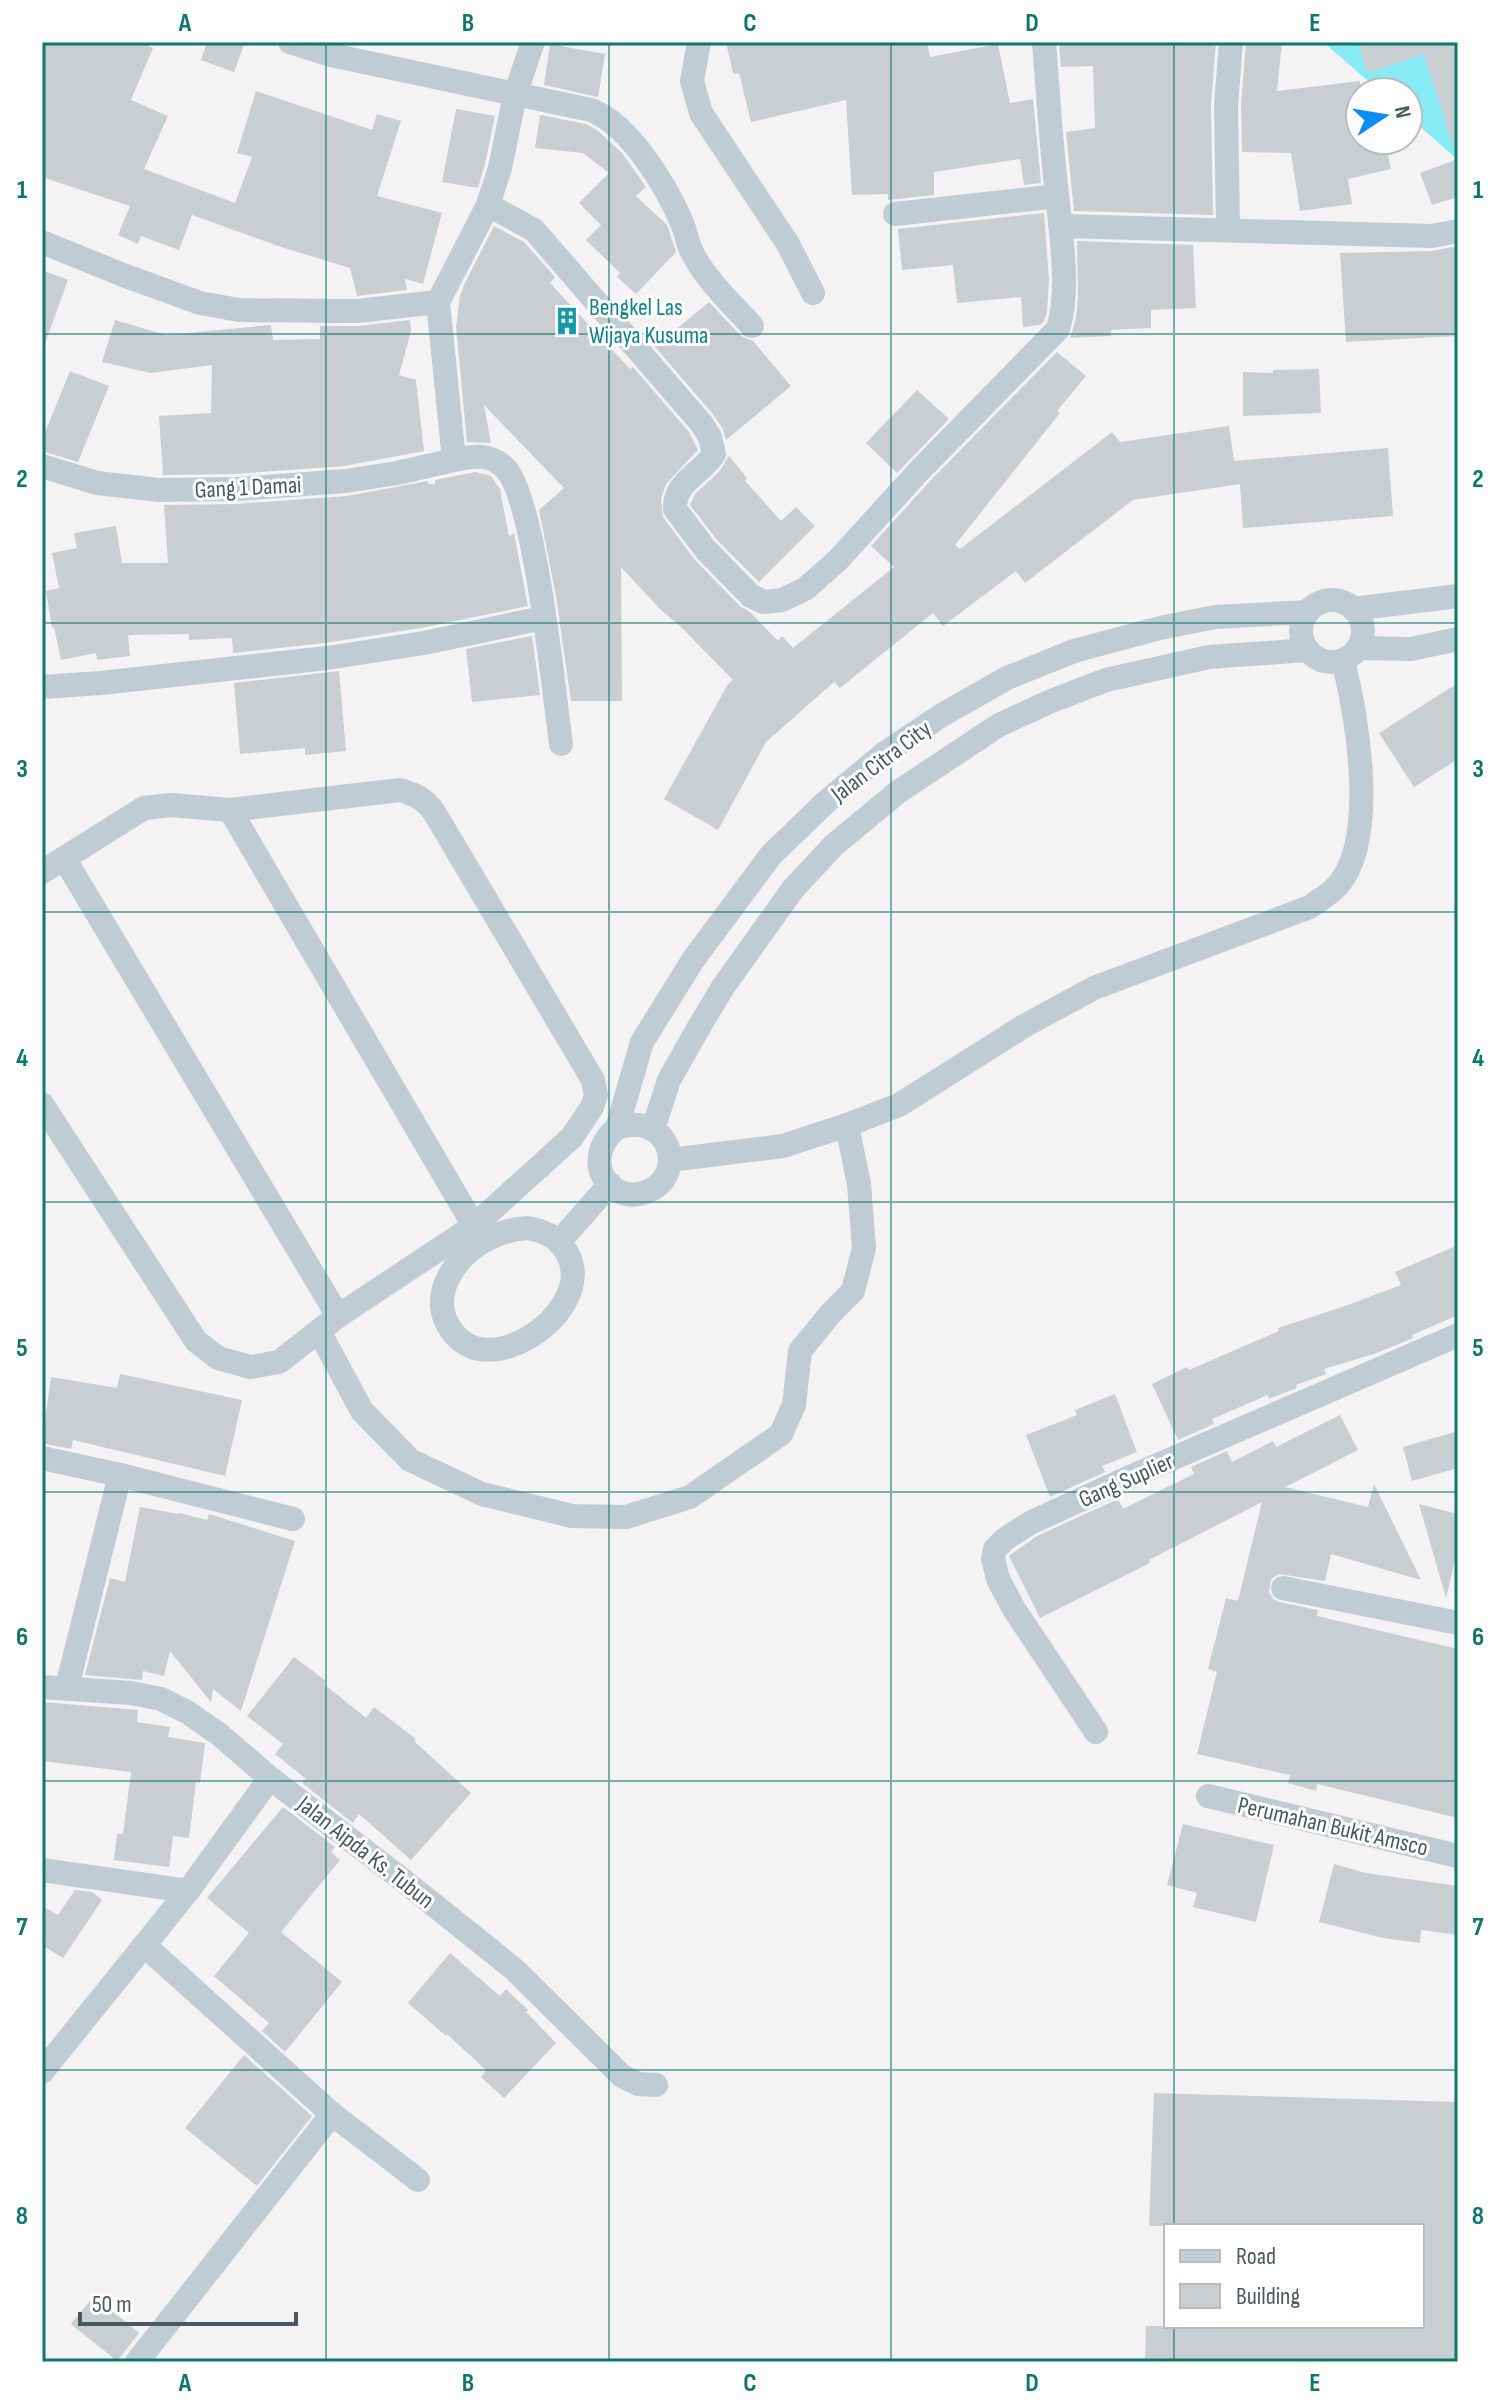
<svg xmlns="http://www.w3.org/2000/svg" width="1500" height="2404" viewBox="0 0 1500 2404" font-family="'Sofia Sans Condensed',sans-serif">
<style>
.water{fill:#88eaf5}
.building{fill:#c9ced2}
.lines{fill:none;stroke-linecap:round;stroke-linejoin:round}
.minor{stroke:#bfccd3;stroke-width:24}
.grid{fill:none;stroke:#0f766e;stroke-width:2;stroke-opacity:0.55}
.labels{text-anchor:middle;stroke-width:6;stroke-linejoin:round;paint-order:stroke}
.culture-label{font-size:24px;fill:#0d838f;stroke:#fff;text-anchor:start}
.street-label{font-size:24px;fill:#485962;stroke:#fff}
.neatline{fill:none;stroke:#0f766e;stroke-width:3}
.grid-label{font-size:26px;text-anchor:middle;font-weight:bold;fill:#0f766e}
</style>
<rect width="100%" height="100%" fill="#f5f2f3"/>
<!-- water -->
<path class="water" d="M1323,42h135v118l-50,-44v-24h-27z"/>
<!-- building -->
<g class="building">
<path d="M42,42h98l13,6 -22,52 37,16 -24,53 91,34 17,-46 -15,-4 19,-62 116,39 5,-16 24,7 -24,75 65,17 -19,71 -18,-5 2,11 -50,6 -7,-28 -69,-21 -89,-32 -13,35 -38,-14 -3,8 -20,-9 12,-29 -88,-29z"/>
<path d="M207,42h38l-11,30 -33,-12z"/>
<path d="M726,42h201l3,15 68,-13 12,59 23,-4 8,84 -17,2 -4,-26 -86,13v23l-46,5v-6l-36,1 -6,-95 -95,22 -12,-49 -6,1z"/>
<path d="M1059,42h157l-5,63 2,110 -139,-4 -8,-79 29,-4 -2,-62 -32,1z"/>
<path d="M1246,42h36l-5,49 83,-10v59h25l6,29 -43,10 4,25 -52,7 -9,-58 -49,-1 -1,-47z"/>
<path d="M1358,42h100v103l-5,1 -29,-92 -56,19z"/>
<path d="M550,44l55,10 -7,43 -54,-12z"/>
<path d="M456,109l39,7 -10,48 -7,24 -36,-6z"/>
<path d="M540,115l46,9 11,6 25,23 24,34 -10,9 31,29 9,27 -40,42 -19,-17 3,-4 -34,-33 15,-15 -22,-22 30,-30 -26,-20 -48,-5z"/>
<path d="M1458,159v38l-26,8 -12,-32z"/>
<path d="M1044,213l5,67 -2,32 -3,9 -4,4 -17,2 -2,-30 -64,6 -4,-38 -51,5 -4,-41z"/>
<path d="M494,226l30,16 31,35 -5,6 80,86 3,-2 56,65 9,18 -32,34 -5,14 2,19 32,43 45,46 10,6 28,29 4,-5 11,12 101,-81 -23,-21 60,-66 126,-128 29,24 -29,35 3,2 -105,132 5,4 152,-117 8,10 109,-16 5,35 154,-13 5,68 -150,12 -3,-44 -107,16 -108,83 -9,-12 -73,55 -10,-13 -93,75 -6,-6 -68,60 -48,88 -54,-31 64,-115 5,-4 -53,-54 -19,-16 -40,-43 1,134h-51l-15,-105 -17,-86 25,-22 -80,-83 7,38 -24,-1 -11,-115 4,-31 4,-11z"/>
<path d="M1077,241l116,4 3,63 -45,2v18l-40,2v6l-41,2 6,-20 2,-20z"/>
<path d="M1452,247h6v89l-112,6 -6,-89 92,-2z"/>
<path d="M42,270l26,10 -23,63h-3z"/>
<path d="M709,302l32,34 12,5 38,45 -65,54 -3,-11 -11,-16 -57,-66z"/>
<path d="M115,320l51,15 105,-10 2,15 47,-1v-13h38l52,-6 1,11 -12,44 17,5 8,71 -80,15 -109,8 -72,1 -4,-59 52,-3 1,-48 -61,8 -49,-11z"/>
<path d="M1319,369l2,44 -78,3v-44l30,1v-3z"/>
<path d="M70,371l39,15 -31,76 -36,-11v-11z"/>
<path d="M917,390l32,29 -52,54 -31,-30z"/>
<path d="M729,456l18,22 -2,3 36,40 15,-14 19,19 -56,56 -42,-42 -27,-35 5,-11 24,-22z"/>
<path d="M475,472l16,4 9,13 9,48 5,-4 14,73 -107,22 -96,15 -92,10 -1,-15 -43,2v-6l-61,1 2,21 -33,4 -1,-7 -35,7 -7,-33 -2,1 -6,-37 13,-3 -7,-35 25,-5 -3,-15 42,-7 6,37h46l-4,-58 72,-1 111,-8 81,-15v3h7v-4z"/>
<path d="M532,636l8,59 -68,7 -6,-53z"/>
<path d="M339,671l7,80 -41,4v-7l-65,6 -6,-71z"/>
<path d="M1458,683v76l-44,28 -35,-54z"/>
<path d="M1458,1245v70l-46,20 1,3 -39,16 -50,15 2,5 -30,11 1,3 -28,11 -1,-4 -56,24 2,5 -36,16 -26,-56 35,-17 2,3 90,-39 -1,-3 67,-22 56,-21 -6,-13z"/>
<path d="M120,1374l122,26 -17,76 -152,-36 -2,9 -29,-6 9,-66 66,11z"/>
<path d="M1115,1394l22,58 -35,14 3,6 -55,25 -24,-62 51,-20 -2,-5z"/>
<path d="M1340,1415l18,35 -73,37 83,20 6,-23 47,96 -90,-26 -6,27 -46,-7 -8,5 -2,13 4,7 6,3 39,8 -1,6 141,33v169l-141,-34 -1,7 -28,-8 2,-8 -93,-21 20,-82 -9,-3 18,-71 12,3 24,-99 -113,58 1,3 -110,55 -31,-62 28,-20 81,-37 5,10 71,-35 -3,-7 36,-16 5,11 41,-21 3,6z"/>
<path d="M1458,1431v37l-46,13 -9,-34z"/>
<path d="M1419,1504l39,10v34l-12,50z"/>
<path d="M140,1507l39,7v-1l28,7 2,-6 86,27 -54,170 -28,-22 -2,13 -41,-51 -6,25 -21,-5 -1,9 -57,-5 25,-97 15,4z"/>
<path d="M294,1657l32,24 -2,3 42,34 8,-11 42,32 -2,2 57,52 -60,67 -52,-46 -6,9 -51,-40 4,-4 -31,-25 8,-10 -36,-28z"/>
<path d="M42,1702l96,8 -1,12 33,5 -2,10 37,6 -5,40 -4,-1 -7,56 -16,-2 -4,31 -55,-7 3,-26h6l8,-62 -89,-11z"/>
<path d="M283,1807l52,40 -4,5 9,8 -59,72 61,50 -57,70 -23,-21 7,-8 -55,-47 35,-43 -42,-35z"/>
<path d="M1183,1824l91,21 -18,77 -63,-15 4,-14 -30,-8z"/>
<path d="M1334,1864l32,9 92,13v49l-37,-5 -1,13 -37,-5 -64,-16z"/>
<path d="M75,1890l17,2 10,8 -39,58 -21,-13v-39l16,9z"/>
<path d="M450,1953l50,43 6,-7 22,21 -2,2 30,31 -52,55 -23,-21 5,-7 -39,-36 -1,2 -38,-33z"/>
<path d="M244,2055l68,61 -55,70 -72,-58z"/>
<path d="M1154,2093l304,9v260h-313l1,-36h276v-100h-273z"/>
<path d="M94,2296l45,37 -22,28 -46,-37z"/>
</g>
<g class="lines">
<!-- minor -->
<g class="minor">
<path d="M290,42l41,13 260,55c39,15 76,77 92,115 3,9 5,20 10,29 13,26 40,51 59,72"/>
<path d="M533,42l-18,53 -15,73 -12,37 -50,97 16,158c19,-4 36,-7 51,8 30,30 49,226 56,276"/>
<path d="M699,42l-7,39 9,32 87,131 25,49"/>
<path d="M488,205l46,25 167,193 9,14 4,17c-13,20 -40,28 -39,55l31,41 45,46 13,6 18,-2 23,-11 32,-28 83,-91 138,-141c12,-37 3,-96 -1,-134 -6,-51 -9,-102 -13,-153"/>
<path d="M895,214l162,-18"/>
<path d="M1062,226l370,10 26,-5"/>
<path d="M1228,229l-2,-124 5,-63"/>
<path d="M42,242l81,33 77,28 39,7 118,1 81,-9"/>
<path d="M42,466l55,17 62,7 77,-1 110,-8 51,-8 57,-13"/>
<circle cx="1332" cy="631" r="31"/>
<path d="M1353,609l105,-13"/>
<path d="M1358,648l53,1 47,-10"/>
<path d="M42,687l59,-4 226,-25 97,-15 119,-25"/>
<path d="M230,810l244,416"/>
<path d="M64,858l274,458"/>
<path d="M42,872l102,-64 27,-3 59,5 170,-20c16,5 25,9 34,22l159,268 3,15 -4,12 -20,30 -98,89 -136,90 -59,46 -29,5 -32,-9 -22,-17 -154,-237"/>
<path d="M617,1128c52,-18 73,47 29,64 -10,4 -21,3 -30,-2 -25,-16 -19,-47 1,-62l25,-86 51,-82 78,-105 55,-53 59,-49 57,-38 65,-37 67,-27 86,-23 55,-11 93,-5"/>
<path d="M653,1129l16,-49 30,-53 24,-40 70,-98 41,-44 64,-53 101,-67 50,-23 57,-22 103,-23 99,-7"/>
<path d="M670,1160l113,-14 64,-21 52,-20 125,-79 70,-38 216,-81c9,-7 22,-14 29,-23 39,-48 18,-167 4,-224"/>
<path d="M527,1228c18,3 31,9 40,25 27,47 -47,108 -92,95 -12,-4 -21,-12 -27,-23 -19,-33 10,-70 38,-85 13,-7 27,-11 41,-12z"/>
<path d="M559,1242l51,-58"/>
<path d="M319,1331l43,80 48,49 72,34 90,22 54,1 64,-20 91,-63 13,-29 6,-54 31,-38 22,-22 11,-43 -5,-64 -12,-59"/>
<path d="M42,1458l78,17 -53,212"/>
<path d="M120,1475l173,44"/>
<path d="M1283,1588l175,35"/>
<path d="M42,1687l89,6 30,6 26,13 33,23 50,43 134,103 111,89 107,106 16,8 18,1"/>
<path d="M1096,1732l-82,-123 -16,-30 -5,-21 2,-9 10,-10 25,-16 100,-46 328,-142"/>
<path d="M1208,1796l250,60"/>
<path d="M42,1870l146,21"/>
<path d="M42,2072l146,-181 82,-113"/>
<path d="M332,2114l86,66"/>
<path d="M137,2362l195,-248 -188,-169"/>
</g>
</g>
<!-- grid -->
<path class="grid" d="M326,42v2320M609,42v2320M891,42v2320M1174,42v2184M42,334h1416M42,623h1416M42,912h1416M42,1202h1416M42,1492h1416M42,1781h1416M42,2070h1416M1174,2326v36"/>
<!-- icons -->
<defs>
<symbol id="building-bare" viewBox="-9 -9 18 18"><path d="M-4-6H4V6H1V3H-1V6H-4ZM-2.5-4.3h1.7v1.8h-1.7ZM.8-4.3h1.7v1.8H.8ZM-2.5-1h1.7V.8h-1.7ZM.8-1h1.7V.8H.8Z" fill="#0f9aa8" stroke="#fff" stroke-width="2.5" paint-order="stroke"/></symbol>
</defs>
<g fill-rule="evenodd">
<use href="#building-bare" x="547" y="301" width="40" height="40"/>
</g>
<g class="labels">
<!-- culture labels -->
<g class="culture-label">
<text x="589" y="315">Bengkel Las<tspan x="589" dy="28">Wijaya Kusuma</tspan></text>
</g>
<!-- street labels -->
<g class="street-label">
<text transform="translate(248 487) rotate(-3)" y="8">Gang 1 Damai</text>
<text transform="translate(881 761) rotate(-37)" y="8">Jalan Citra City</text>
<text transform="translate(1126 1480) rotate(-24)" y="8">Gang Suplier</text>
<text transform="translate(1333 1826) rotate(13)" y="8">Perumahan Bukit Amsco</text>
<text transform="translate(366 1852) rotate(38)" y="8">Jalan Aipda Ks. Tubun</text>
</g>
</g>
<!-- border -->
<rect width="1500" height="2404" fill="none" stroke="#ffffff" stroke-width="88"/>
<!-- legend -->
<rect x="1164" y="2224" width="260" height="104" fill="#ffffff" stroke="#b6bdc0" stroke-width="2"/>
<rect x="1180" y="2250" width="40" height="12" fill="#bfccd3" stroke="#b6bdc0" stroke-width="2"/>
<text x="1236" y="2264" font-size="24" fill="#485962">Road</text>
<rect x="1180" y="2284" width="40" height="24" fill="#c9ced2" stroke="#b6bdc0" stroke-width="2"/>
<text x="1236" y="2304" font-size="24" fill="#485962">Building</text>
<!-- north arrow -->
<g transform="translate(1384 116) rotate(78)"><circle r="38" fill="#ffffff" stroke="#b6bdc0" stroke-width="2"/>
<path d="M0-6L14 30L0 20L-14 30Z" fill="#0a8cf7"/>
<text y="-12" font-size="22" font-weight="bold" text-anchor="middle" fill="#485962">N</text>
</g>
<!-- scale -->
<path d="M80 2312v12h216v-12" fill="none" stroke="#485962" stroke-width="4"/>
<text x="92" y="2312" font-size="24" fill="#485962" stroke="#ffffff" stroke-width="6" paint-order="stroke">50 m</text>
<rect x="44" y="44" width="1412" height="2316" class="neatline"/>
<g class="grid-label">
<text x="185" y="31">A</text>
<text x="468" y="31">B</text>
<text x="750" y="31">C</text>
<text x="1032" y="31">D</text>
<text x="1315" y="31">E</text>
<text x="22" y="198">1</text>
<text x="1478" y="198">1</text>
<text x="22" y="487">2</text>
<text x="1478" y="487">2</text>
<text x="22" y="777">3</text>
<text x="1478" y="777">3</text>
<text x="22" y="1066">4</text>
<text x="1478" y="1066">4</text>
<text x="22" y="1356">5</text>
<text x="1478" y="1356">5</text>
<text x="22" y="1645">6</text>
<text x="1478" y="1645">6</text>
<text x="22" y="1935">7</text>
<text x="1478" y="1935">7</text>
<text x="22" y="2224">8</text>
<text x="1478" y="2224">8</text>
<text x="185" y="2391">A</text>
<text x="468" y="2391">B</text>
<text x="750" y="2391">C</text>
<text x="1032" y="2391">D</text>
<text x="1315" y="2391">E</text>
</g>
</svg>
